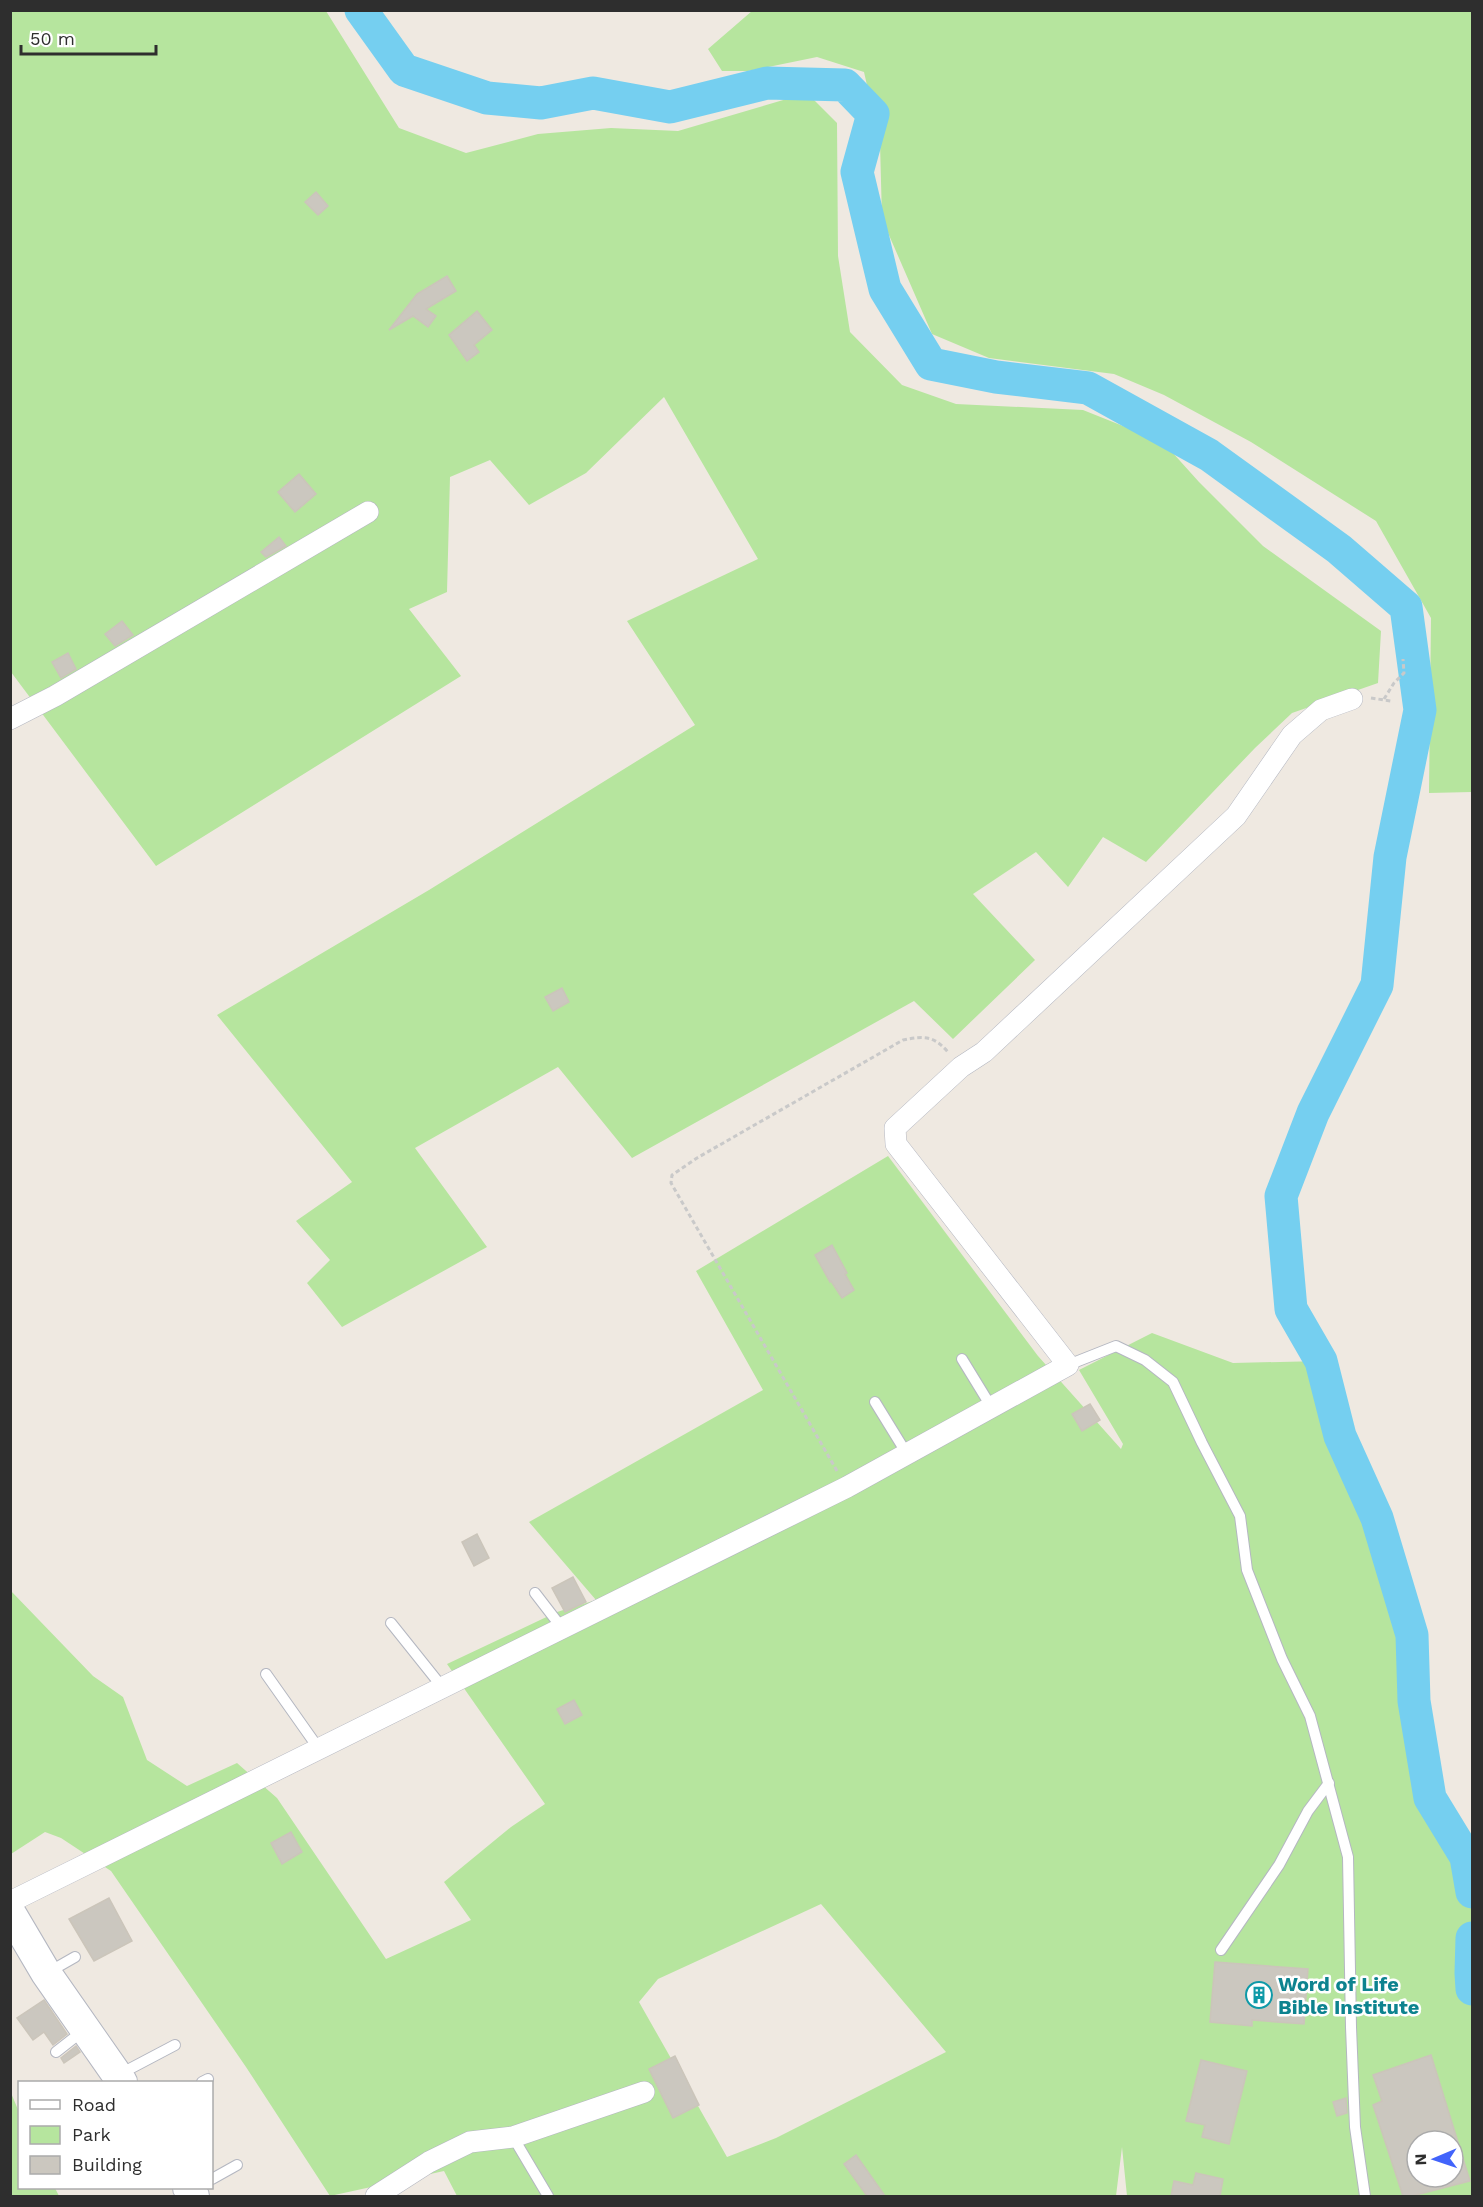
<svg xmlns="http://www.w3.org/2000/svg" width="1483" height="2207" viewBox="0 0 1483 2207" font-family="'Work Sans',sans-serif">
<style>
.green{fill:#b6e59e;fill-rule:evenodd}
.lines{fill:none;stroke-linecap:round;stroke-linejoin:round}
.river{stroke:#75cff0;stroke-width:33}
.building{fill:#cbc7bf;stroke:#cbc5ba;stroke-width:1.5;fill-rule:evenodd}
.lane-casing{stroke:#b4b7c1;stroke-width:12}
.street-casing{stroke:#b4b7c1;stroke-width:22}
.secondary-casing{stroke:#b4b7c1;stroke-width:32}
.path{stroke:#c9c9c9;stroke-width:3;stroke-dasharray:4.5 3;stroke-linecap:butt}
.lane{stroke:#fff;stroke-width:10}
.street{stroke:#fff;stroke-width:21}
.secondary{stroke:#fff;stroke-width:30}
.labels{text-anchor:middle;stroke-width:5;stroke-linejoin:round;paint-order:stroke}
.culture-label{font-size:20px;font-weight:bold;fill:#0d838f;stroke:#fff;text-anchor:start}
</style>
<rect width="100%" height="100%" fill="#efe9e1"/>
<!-- green -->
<g class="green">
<path d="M11,10l315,1 73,117 67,25 72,-19 73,-6 67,3 129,-38 30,30 1,133 12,76 52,53 54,19 127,6 80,32 36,40 64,64 118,85 -3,52 -86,30 -37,35 -109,114 -43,-25 -35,50 -32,-35 -63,42 62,66 -82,79 -39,-38 -282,157 -74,-91 -143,81 72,99 -145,80 -35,-44 23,-23 -34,-39 56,-39 -135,-167 212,-125 266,-165 -68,-104 131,-62 -94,-162 -78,76 -57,32 -39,-45 -40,17 -3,115 -38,17 52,67 -305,190 -145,-194z"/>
<path d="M752,11h720v781l-43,1 2,-175 -55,-97 -125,-79 -87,-47 -50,-21 -125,-16 -57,-24 -50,-115 -2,-76 -16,-71 -47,-15 -69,14h-26l-14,-22z"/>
<path d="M888,1156l150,200 83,93 2,-5 -44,-74 73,-37 81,30 88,-2 19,75 37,82 35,117 18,163 36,59 6,35 -1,81 1,16v207h-345l-5,-49 -6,49h-659l-13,-25 -114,25 -84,-129 -135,-196 -50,-33 -16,-6 -34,22v-263l82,85 30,21 24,63 40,26 50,-23 40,35 109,161 85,-39 -27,-38 67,-55 34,-23 -98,-140 110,-52 39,-12 -67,-78 234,-132 -67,-119zM821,1904l125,148 -170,86 -49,19 -88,-155 19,-23zM1417,2141h36v36h-36z"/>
<path d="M11,2093l8,19 1,76h35l4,8h-48z"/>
</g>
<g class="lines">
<!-- river -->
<g class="river">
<path d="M361,10l43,60 83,28 54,5 52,-10 77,14 97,-24 78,2 28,29 -16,58 28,117 46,75 65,13 92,11 121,67 130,94 67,58 14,103 -30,147 -13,128 -64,128 -32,83 10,113 30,52 19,75 37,82 35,117 2,66 16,97 36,59 6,35"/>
<path d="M1472,1938l-1,35 1,16"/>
</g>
</g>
<!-- building -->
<g class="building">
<path d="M316,192l12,14 -10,9 -13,-13z"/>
<path d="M447,276l9,15 -30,18 10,7 -8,11 -15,-11 -24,14 28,-36z"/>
<path d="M477,311l15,19 -18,15 5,7 -12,9 -18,-26z"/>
<path d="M299,474l17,20 -21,18 -17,-20z"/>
<path d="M279,537l7,9 -20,11 -5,-5z"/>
<path d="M122,621l11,14 -18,11 -10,-12z"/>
<path d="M68,653l8,16 -15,9 -9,-16z"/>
<path d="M562,988l7,14 -16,9 -8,-14z"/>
<path d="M832,1245l15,28 -2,1 9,16 -12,8 -11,-17 -1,1 -15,-27z"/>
<path d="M1090,1404l10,16 -18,11 -10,-17z"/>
<path d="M477,1534l12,24 -15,8 -12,-24z"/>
<path d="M573,1577l13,25 -21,10 -13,-24z"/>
<path d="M574,1700l8,15 -17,9 -8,-15z"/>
<path d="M291,1832l11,20 -20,12 -11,-21z"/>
<path d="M109,1898l23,43 -38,20 -25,-42z"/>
<path d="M1215,1962l93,7 -4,55 -52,-4v6l-42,-4z"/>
<path d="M44,2000l23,34 -14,11 -9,-13 -11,8 -16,-22z"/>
<path d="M76,2046l4,6 -16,11 -3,-5z"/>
<path d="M1431,2055l39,126 -58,15h-9l-30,-91 9,-4 -9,-26zM1417,2141h36v36h-36z"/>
<path d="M675,2056l24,49 -26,13 -24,-49z"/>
<path d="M1201,2060l46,11 -18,73 -27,-7 3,-12 -19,-4z"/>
<path d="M1346,2098l1,15 -10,3 -4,-14z"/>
<path d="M856,2155l29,41h-18l-23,-32z"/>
<path d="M1196,2173l27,6 -3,17h-49l3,-15 19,4z"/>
</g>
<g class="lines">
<defs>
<g id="lane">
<path d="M962,1359l30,49"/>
<path d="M1068,1365l48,-19 29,14 28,22 29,61 38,73 7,54 35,89 28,57 38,141 3,170 4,100 10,69"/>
<path d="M875,1402l32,52"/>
<path d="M535,1593l27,35"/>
<path d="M391,1623l52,65"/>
<path d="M266,1674l53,75"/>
<path d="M1221,1950l58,-85 29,-54 21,-28"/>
<path d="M47,1973l28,-16"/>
<path d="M56,2052l28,-22"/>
<path d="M120,2074l55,-29"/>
<path d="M202,2082l6,-3"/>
<path d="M513,2137l35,59"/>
<path d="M212,2179l25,-14"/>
</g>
<g id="street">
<path d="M10,719l45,-23 313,-184"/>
<path d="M10,1902l837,-415 221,-122 -172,-221 -1,-16 66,-61 23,-15 252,-236 56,-81 29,-25 31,-11"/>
<path d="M376,2196l53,-34 41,-20 43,-5 131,-45"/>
</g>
<g id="secondary">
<path d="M10,1912l36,61 76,109"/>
<path d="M188,2188l6,8"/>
</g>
</defs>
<!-- lane casing -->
<use href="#lane" class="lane-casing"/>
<!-- street casing -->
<use href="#street" class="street-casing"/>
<!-- secondary casing -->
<use href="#secondary" class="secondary-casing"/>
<!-- path -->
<g class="path">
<path d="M1371,698l20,3"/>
<path d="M1384,699l10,-16 10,-10 -1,-14"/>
<path d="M837,1471l-166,-288 1,-8 25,-17 206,-118c21,-4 30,-5 45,12"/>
</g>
<!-- lane -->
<use href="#lane" class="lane"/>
<!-- street -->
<use href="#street" class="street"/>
<!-- secondary -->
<use href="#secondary" class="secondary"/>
</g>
<!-- icons -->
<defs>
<symbol id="building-ring" viewBox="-11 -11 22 22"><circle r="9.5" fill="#fff" stroke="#0f9aa8" stroke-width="1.5"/><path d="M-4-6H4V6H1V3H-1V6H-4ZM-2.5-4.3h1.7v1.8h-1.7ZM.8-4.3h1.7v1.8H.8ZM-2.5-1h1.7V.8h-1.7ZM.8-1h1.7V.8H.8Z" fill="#0f9aa8"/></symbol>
</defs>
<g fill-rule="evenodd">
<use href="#building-ring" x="1244" y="1980" width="30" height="30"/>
</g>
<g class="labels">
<!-- culture labels -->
<g class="culture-label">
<text x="1278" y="1991">Word of Life<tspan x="1278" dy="23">Bible Institute</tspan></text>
</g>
</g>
<!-- border -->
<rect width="1483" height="2207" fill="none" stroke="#2e2e2e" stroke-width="24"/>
<!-- legend -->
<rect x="18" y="2081" width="195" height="108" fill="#ffffff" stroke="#ababab" stroke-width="1.5"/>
<rect x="30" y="2100" width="30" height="9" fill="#ffffff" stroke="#ababab" stroke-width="1.5"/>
<text x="72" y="2111" font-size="18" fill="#2e2e2e">Road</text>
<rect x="30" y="2126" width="30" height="18" fill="#b6e59e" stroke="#ababab" stroke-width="1.5"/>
<text x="72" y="2141" font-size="18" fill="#2e2e2e">Park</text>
<rect x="30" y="2156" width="30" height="18" fill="#cbc7bf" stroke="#ababab" stroke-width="1.5"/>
<text x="72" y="2171" font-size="18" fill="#2e2e2e">Building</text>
<!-- north arrow -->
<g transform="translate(1435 2159) rotate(268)"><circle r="28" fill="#ffffff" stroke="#ababab" stroke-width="1.5"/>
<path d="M0-4.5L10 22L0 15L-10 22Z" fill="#4264fb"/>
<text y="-9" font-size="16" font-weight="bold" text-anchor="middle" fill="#2e2e2e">N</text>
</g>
<!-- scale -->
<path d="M21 45v9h135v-9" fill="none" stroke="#2e2e2e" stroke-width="3"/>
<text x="30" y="45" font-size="18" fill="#2e2e2e" stroke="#ffffff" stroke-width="4.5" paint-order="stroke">50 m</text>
</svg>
